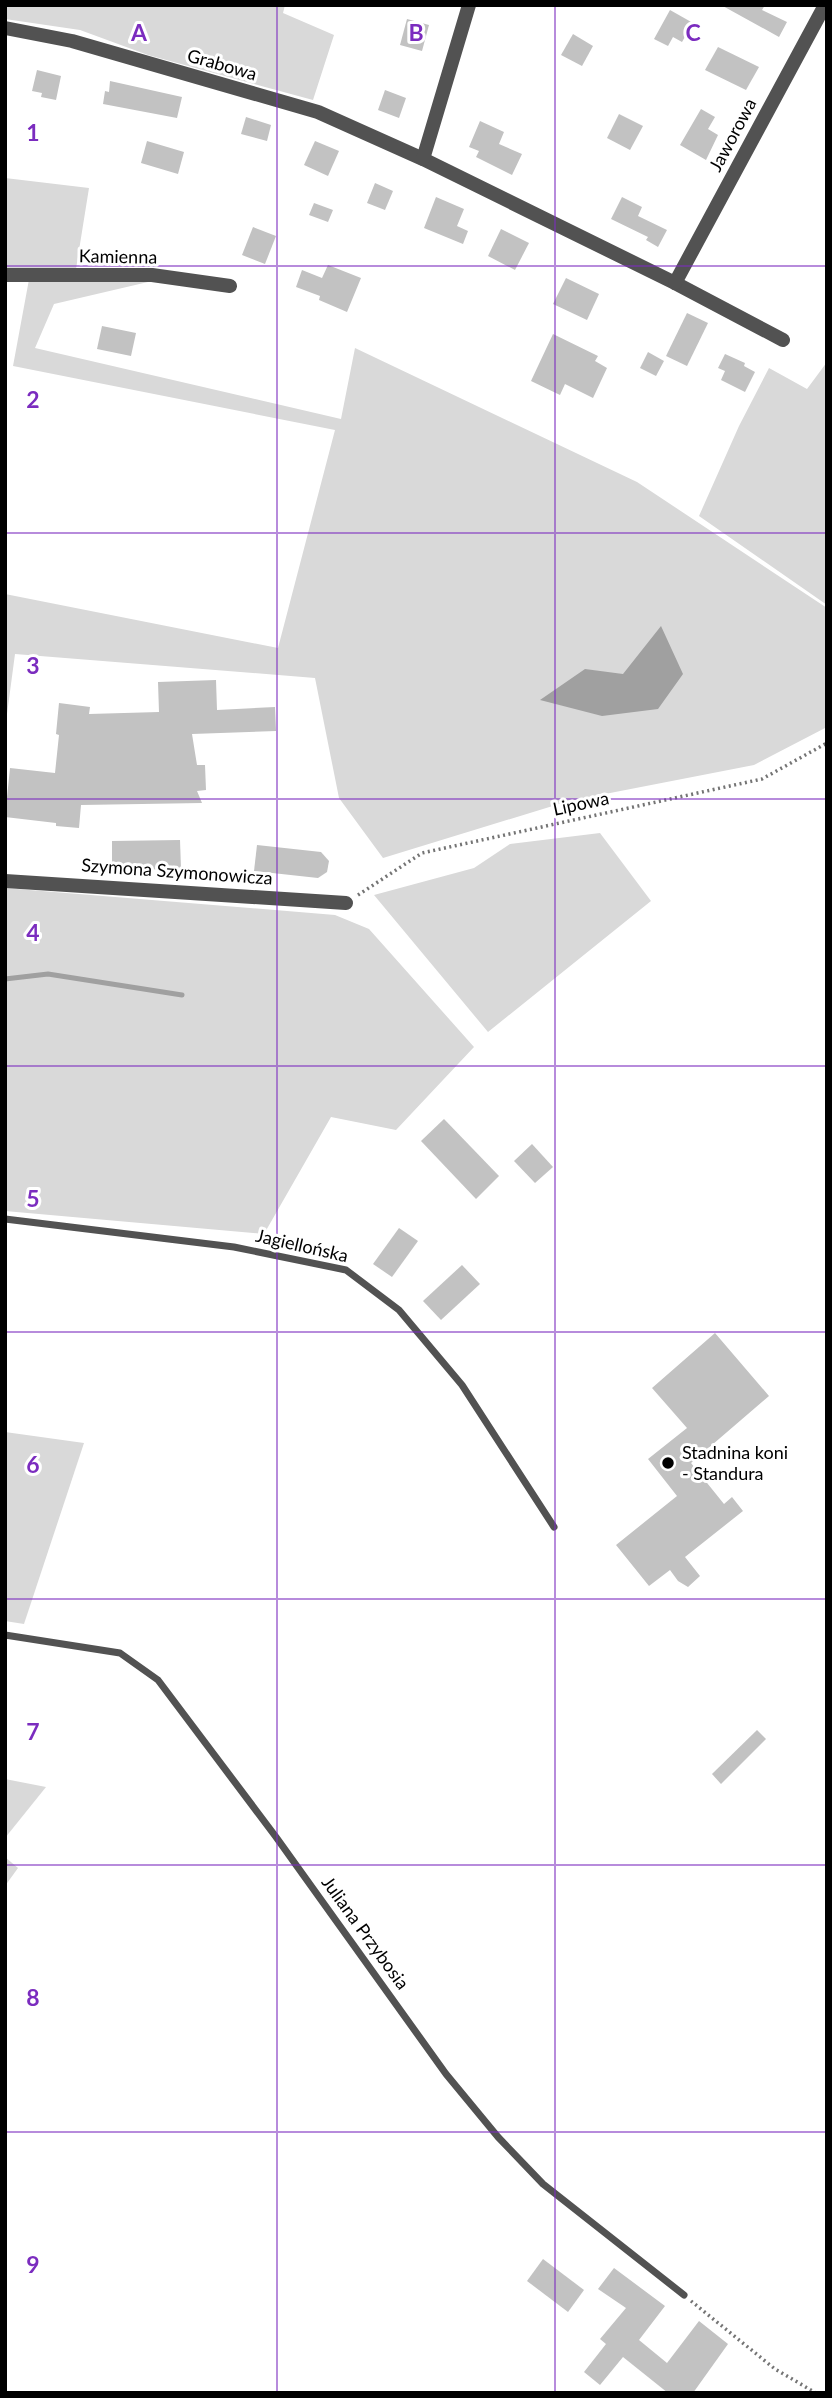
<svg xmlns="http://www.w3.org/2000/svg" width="832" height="2398" viewBox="0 0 832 2398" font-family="Lato,sans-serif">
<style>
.green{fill:#d9d9d9}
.water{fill:#a0a0a0}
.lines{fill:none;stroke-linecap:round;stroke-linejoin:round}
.stream{stroke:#a0a0a0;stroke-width:5}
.building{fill:#c2c2c2}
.path{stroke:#747474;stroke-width:3.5;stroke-dasharray:2 3.5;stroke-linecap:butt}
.lane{stroke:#525252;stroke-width:7}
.street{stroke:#525252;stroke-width:14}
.grid{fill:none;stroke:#7b2cbf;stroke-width:2;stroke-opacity:0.55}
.poi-dot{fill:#000;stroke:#fff;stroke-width:2.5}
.labels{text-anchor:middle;stroke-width:6;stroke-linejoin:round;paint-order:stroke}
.street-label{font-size:18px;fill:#000;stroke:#fff}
.poi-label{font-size:18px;fill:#000;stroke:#fff;text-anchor:start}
.grid-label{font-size:23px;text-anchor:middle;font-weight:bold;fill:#7b2cbf;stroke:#fff;stroke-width:6;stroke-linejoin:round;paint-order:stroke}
</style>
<rect width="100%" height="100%" fill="#fff"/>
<!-- green -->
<g class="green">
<path d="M5,5h280l-2,8 51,22 -21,65 -165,-45 -68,-25 -75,-11z"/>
<path d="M5,178l84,10 -13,81 72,13 -94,22 -19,44 306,71 14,-71 282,134 190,126v119l-73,38 -185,36 -186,57 -44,-60 -24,-120 -300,-24 -10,75v-135l273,54 57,-218 -322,-64 17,-92 -25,-4z"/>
<path d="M827,362v243l-128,-89 40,-90 30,-58 38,21z"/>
<path d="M600,833l51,68 -163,131 -114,-137 100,-27 36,-24z"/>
<path d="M5,888l330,27 34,14 105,118 -78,83 -65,-13 -67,117 -259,-23z"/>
<path d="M5,1432l79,11 -60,181 -19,-3z"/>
<path d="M5,1779l41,8 -41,51z"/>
<path d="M5,1857l13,11 -13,18z"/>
</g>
<!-- water -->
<path class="water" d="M661,626l22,48 -25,35 -56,7 -62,-16 45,-31 38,5z"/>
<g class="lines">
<!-- stream -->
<path class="stream" d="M5,979l43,-5 134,21"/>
</g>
<!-- building -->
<g class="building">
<path d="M721,5h44l-3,5 25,12 -8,15z"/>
<path d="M670,10l23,13 -11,19 -9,-5 -5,9 -14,-7z"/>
<path d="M407,19l22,6 -7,26 -22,-6z"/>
<path d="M573,34l20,12 -11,20 -21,-11z"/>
<path d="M718,47l41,20 -13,23 -41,-20z"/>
<path d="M37,70l24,6 -5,24 -15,-3 1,-4 -10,-2z"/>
<path d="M110,81l72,16 -5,21 -74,-14 2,-13 4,1z"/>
<path d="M385,90l21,8 -7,20 -21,-8z"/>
<path d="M701,109l14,8 -7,12 10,6 -12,25 -26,-15z"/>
<path d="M619,114l24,12 -13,24 -23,-12z"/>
<path d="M246,117l25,8 -4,16 -26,-7z"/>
<path d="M480,121l24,11 -5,12 23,10 -10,21 -36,-18 3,-6 -10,-4z"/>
<path d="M147,141l37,11 -6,22 -37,-11z"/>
<path d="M315,141l24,10 -11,25 -24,-11z"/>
<path d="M375,183l18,8 -8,19 -18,-7z"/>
<path d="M436,197l28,12 -7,17 11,5 -5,13 -39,-16z"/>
<path d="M622,197l20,10 -4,9 29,14 -9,17 -12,-7 2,-3 -37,-18z"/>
<path d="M314,203l19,7 -5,12 -19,-7z"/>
<path d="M253,227l23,9 -11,28 -23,-9z"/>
<path d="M501,229l28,14 -14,27 -27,-14z"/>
<path d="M328,265l33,13 -14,34 -28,-12 1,-4 -24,-9 6,-17 20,8z"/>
<path d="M566,278l33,16 -12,26 -34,-16z"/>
<path d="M687,313l21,10 -21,43 -21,-10z"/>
<path d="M102,326l34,7 -5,23 -34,-7z"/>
<path d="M553,334l45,22 -3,5 12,7 -14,30 -28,-14 -5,11 -29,-14z"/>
<path d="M648,352l16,9 -8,15 -16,-8z"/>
<path d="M725,354l20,9 -1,3 11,6 -10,20 -24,-12 4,-9 -7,-3z"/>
<path d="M216,680l1,30 58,-3 1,24 -84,3 5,31h8l1,25 -9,1 5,12 -121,2 -2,23 -23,-2v-3l-51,-6 5,-49 45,5 4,-38 -3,-1 3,-31 31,4 -1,7 70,-2 -1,-30z"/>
<path d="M180,840l1,29 -69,1v-29z"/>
<path d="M257,845l64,7 8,9 -2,11 -9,6 -64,-7z"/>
<path d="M444,1119l55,57 -23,23 -55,-58z"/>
<path d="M532,1144l21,23 -18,16 -21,-22z"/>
<path d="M399,1228l19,13 -26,36 -19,-13z"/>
<path d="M462,1265l18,19 -39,36 -18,-19z"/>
<path d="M715,1333l54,63 -78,67 33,41 8,-7 11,14 -58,46 15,19 -12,11 -10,-6 -8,-11 -21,16 -33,-41 61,-49 -29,-37 39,-31 -35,-40z"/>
<path d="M757,1730l9,9 -45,45 -9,-10z"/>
<path d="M543,2259l41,31 -16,22 -41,-31z"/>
<path d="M614,2268l51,38 -26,34 28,23 32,-42 29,23 -35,49h-25l-45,-36 -23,28 -16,-13 22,-28 -6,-5 26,-31 -28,-19z"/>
</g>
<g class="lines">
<!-- path -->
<g class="path">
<path d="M358,895l64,-42 340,-74 65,-36"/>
<path d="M691,2301l84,68 41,24"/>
</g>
<!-- lane -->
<g class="lane">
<path d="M5,1219l229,28 112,23 53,40 63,75 92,142"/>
<path d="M5,1635l115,18 38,27 118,157 170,237 52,63 45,47 141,111"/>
</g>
<!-- street -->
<g class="street">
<path d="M5,28l67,13 246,71 105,47 252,124 108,57"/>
<path d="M423,159l46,-154"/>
<path d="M5,275h147l78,11"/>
<path d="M675,283l150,-278"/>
<path d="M5,881l341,22"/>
</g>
</g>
<!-- grid -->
<path class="grid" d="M277,5v2388M555,5v2388M5,266h822M5,533h822M5,799h822M5,1066h822M5,1332h822M5,1599h822M5,1865h822M5,2132h822"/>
<!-- markers -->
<circle class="poi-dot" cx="668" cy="1463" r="7"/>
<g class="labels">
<!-- street labels -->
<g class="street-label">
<text transform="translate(222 65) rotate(16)" y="6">Grabowa</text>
<text transform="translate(733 135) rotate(-62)" y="6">Jaworowa</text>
<text transform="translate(118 257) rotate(1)" y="6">Kamienna</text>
<text transform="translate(581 804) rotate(-12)" y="6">Lipowa</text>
<text transform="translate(177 872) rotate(4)" y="6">Szymona Szymonowicza</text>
<text transform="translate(302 1246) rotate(13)" y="6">Jagiellońska</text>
<text transform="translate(365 1933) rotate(54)" y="6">Juliana Przybosia</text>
</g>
<!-- poi labels -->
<g class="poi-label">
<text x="682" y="1459">Stadnina koni<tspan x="682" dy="21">- Standura</tspan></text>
</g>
</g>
<g class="grid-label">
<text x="139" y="41">A</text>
<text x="416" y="41">B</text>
<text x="693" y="41">C</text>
<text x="33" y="141">1</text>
<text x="33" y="408">2</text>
<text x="33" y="674">3</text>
<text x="33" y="941">4</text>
<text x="33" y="1207">5</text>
<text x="33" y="1473">6</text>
<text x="33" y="1740">7</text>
<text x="33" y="2006">8</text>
<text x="33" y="2273">9</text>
</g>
<!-- border -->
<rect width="832" height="2398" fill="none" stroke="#000000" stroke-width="14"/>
</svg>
